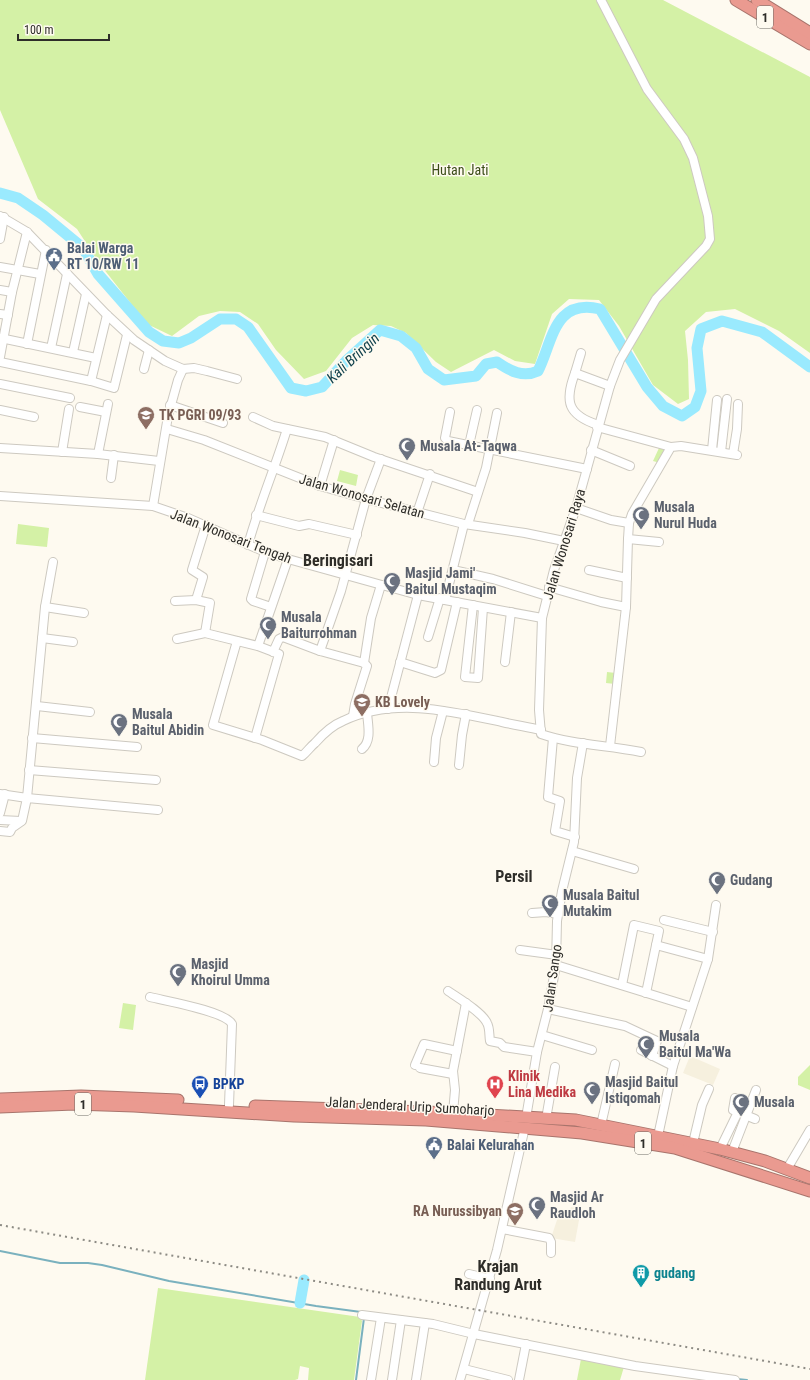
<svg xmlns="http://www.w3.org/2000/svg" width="810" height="1380" viewBox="0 0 810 1380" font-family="'Roboto Condensed',sans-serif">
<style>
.built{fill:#f6f0de}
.green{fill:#d4f1a6}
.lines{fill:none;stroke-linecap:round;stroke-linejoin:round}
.stream{stroke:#7ab1be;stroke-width:2}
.river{stroke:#9aeafe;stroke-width:11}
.minor-casing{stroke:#cdc9c0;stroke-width:10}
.highway-casing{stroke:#a8746c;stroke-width:13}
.minor{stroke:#fff;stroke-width:8}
.highway{stroke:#ea9a90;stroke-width:11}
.rail{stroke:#8d8b84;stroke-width:2;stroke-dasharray:2 4;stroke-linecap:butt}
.labels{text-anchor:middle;stroke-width:3;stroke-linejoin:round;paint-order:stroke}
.shield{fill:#fefaf0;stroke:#6c6a65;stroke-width:1}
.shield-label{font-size:13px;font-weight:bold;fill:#2e2d29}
.park-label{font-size:14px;fill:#3c4d18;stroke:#fefaf0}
.service-label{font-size:14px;font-weight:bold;fill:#4e5e75;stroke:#fefaf0;text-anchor:start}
.education-label{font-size:14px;font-weight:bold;fill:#785e54;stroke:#fefaf0;text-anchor:start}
.worship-label{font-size:14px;font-weight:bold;fill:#5b616d;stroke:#fefaf0;text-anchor:start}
.street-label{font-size:14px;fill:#2e2d29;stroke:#fefaf0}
.health-label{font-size:14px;font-weight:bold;fill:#be3a42;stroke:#fefaf0;text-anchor:start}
.transit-label{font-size:14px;font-weight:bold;fill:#164399;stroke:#fefaf0;text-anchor:start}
.culture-label{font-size:14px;font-weight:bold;fill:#0d838f;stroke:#fefaf0;text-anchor:start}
.water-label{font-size:15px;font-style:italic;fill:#14444f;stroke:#fefaf0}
.quarter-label{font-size:16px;font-weight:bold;fill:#2e2d29;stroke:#fefaf0}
</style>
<rect width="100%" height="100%" fill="#fefaf0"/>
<!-- built -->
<g class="built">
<path d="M690,1056l30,13 -7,16 -30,-12z"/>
<path d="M571,1207l10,2 -6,33 -24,-4 9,-27 9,1z"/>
</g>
<!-- green -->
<g class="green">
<path d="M0,0h663l147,77v276l-31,-22 -44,-22 -29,3 -21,19 3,29 1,39 -11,5 -25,-19 -34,-59 -20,-26 -30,-1 -17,15 -17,50 -20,-3 -21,-11 -43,22 -15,-10 -30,-29 -15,-7 -18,-1 -21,13 -26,33 -22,8 -28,-29 -18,-26 -18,-12 -20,-1 -21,5 -27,20 -25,-12 -48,-61 -22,-34 -39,-30 -38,-89z"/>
<path d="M659,448l6,2 -5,13 -7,-2z"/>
<path d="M340,470l18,5 -2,11 -19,-5z"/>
<path d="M18,524l31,4 -2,19 -31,-3z"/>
<path d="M607,672l9,1 -1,11 -9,-1z"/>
<path d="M123,1003l13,2 -3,25 -14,-2z"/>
<path d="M810,1065v25l-12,-5v-8z"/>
<path d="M158,1288l202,29 2,4 -8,59h-46l1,-12 -9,-2 -2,13 -3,1h-150z"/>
<path d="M581,1359l43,8 -4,13h-43z"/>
</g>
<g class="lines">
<!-- stream -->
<g class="stream">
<path d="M0,1251l60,12h28l14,2 67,16 147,25 45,6"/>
<path d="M737,1379l10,1"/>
<path d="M356,1380l8,-62"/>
</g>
<!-- river -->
<g class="river">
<path d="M0,193l18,5 25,17 40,33 15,26 51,58 14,9 16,2 12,-5 29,-19h16l12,8 43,61 15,3 16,-4 25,-27 33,-30 21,6 15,12 12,21 16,11 32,-4 10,-12 11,-2c13,9 26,16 41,9 15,-30 16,-73 62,-62l47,78 16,19 19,10 13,-9 6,-16 -4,-43 4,-19 21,-8 40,11 48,35"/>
<path d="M300,1303l4,-23"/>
</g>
<defs>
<g id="minor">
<path d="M601,0l46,89 37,50 9,19 15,58 2,23 -4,7 -50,53 -36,61 -10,26 -34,122 -22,62 -12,48 -3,92 2,24c32,11 67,11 100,18"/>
<path d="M0,216l27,16 80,83 27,25 31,21 18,8 11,-1 13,3 30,8"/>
<path d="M0,239l4,-22"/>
<path d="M0,267l40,7"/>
<path d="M0,290l12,2"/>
<path d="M0,314l8,1"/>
<path d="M0,338l96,20"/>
<path d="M27,344l19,-94"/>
<path d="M51,348l16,-74"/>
<path d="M73,352l13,-58"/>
<path d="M0,357l12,-65 15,-60"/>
<path d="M0,362l91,19 23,7 13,-53"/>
<path d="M144,369l5,-19"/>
<path d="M575,373l6,-20"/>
<path d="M91,381l16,-66"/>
<path d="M0,384l70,14"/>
<path d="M170,405l53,18"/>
<path d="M80,407l26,5"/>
<path d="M0,410l34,7"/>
<path d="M450,412l-5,26 3,3 139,28"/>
<path d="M253,417l20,9 52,11 49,20 104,35"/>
<path d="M598,425c-30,-10 -34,-23 -23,-52l35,13"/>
<path d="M597,427l74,20"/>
<path d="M167,429l37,11 116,46 46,13 98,25 61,9 39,8"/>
<path d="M469,445l8,-35"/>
<path d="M0,448l98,6 61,7"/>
<path d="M591,450l39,16"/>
<path d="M712,450l5,-50"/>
<path d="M62,452l7,-43"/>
<path d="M721,452l6,-53"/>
<path d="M98,454l10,-50"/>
<path d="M733,454l4,-25 1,-25"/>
<path d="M111,478l3,-23"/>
<path d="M320,486l14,-46"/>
<path d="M0,496l153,10 35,12 77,34 23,7 130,36 124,23"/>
<path d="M153,506l15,-90 10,-36 5,-11"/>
<path d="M576,508l35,12 18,3"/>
<path d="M417,513l13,-39"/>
<path d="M256,515l43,11 10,-2 48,11"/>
<path d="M468,524l18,-56 11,-55"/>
<path d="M628,539l31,3"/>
<path d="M248,545c11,-40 27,-77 39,-116"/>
<path d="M265,552l-14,47 2,2 18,6"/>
<path d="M453,570l40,9 54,17"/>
<path d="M589,570l38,8"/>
<path d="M549,587l52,15 25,5"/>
<path d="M196,600l7,-23 -11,-7 14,-45"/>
<path d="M445,600l19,-76"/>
<path d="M175,601l21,-1 14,3 -5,30"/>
<path d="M473,605l-8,72 13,1 5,-70"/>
<path d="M45,607l39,6"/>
<path d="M428,637l12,-39"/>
<path d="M42,638l31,4"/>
<path d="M177,639l28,-6 53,13 21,8 -24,84"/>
<path d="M237,641l-24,84 49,15 40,16c5,-4 8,-9 13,-13 7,-8 18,-18 28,-22 50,-24 108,-10 159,1 13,3 26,5 39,8"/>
<path d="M258,646l30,-87"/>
<path d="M273,652l6,-13 4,-2 37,14"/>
<path d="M400,662l35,11 6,-3 16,-68"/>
<path d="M505,662l6,-50"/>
<path d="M364,663l7,-45 10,-33"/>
<path d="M37,706l53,6"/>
<path d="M388,709l30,-114"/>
<path d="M353,716l2,-12 12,-38 -3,-3 -44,-12 21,-60 25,-92 15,-40"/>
<path d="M32,738l105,9"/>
<path d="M553,738l-5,59 12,4 -5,30 20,6"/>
<path d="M610,746l16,-139 2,-68 1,-16 3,-9 39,-67 10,-1 56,9"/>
<path d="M362,749c10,-8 6,-24 5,-36"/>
<path d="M434,762l2,-24 7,-27"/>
<path d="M459,765l3,-30 4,-21"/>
<path d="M29,770l127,10"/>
<path d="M0,794l27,4 18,-191 8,-45"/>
<path d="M0,813l5,-19"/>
<path d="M0,820l21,1"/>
<path d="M0,831l10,1 2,-4 10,-7 5,-23 131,12"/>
<path d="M572,851l62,18"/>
<path d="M532,913l14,-1 12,2"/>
<path d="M664,920l49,12"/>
<path d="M656,945l52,14"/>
<path d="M520,950l37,5"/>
<path d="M556,965l136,42"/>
<path d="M622,985l12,-60 25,6 -13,62"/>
<path d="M448,991c10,7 34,21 39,32 3,5 2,13 3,18l10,2 4,4 33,5"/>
<path d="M150,997c16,4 75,14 82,27l-3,81"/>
<path d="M548,1009l77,17 32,15 -5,15"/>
<path d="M542,1035l50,15"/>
<path d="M641,1050l32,16"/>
<path d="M415,1065l9,-21 33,7"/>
<path d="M420,1068l33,6"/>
<path d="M735,1098l-2,12 22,9"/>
<path d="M453,1113l2,-23 -2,-19 13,-68"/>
<path d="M526,1118l11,-66 11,-43 8,-44 1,-44 5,-30 12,-49 3,-64 6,-35"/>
<path d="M546,1119l9,-52"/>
<path d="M601,1125l14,-61"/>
<path d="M658,1136l15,-70 35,-107 8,-54"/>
<path d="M693,1143l9,-38 7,-16"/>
<path d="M720,1149l18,-37"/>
<path d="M732,1152l24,-62"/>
<path d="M787,1169l23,-39"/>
<path d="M502,1229l47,9 2,4v11"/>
<path d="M469,1274l21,5"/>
<path d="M362,1315l71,9 41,10 161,32 100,14"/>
<path d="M464,1369l44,11"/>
<path d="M371,1380l10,-62"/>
<path d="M392,1380l9,-60"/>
<path d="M416,1380l9,-57"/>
<path d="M460,1380l37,-130 28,-123"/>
<path d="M519,1380l7,-36"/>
</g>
<g id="highway">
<path d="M736,0l74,44"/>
<path d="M757,0l53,33"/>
<path d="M0,1099l81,-3 97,4"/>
<path d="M255,1106l198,7 123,7 144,29 45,12 45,17"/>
<path d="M0,1107l74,-3 60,2 160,10 132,4 156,13 93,15 135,43"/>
</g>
</defs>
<!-- minor casing -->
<use href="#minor" class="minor-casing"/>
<!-- highway casing -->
<use href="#highway" class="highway-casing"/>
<!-- minor -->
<use href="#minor" class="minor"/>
<!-- highway -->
<use href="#highway" class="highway"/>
<!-- rail -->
<path class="rail" d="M0,1225l810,144"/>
</g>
<!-- icons -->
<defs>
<symbol id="civic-pin" viewBox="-11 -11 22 30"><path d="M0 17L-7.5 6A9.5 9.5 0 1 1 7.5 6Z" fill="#5c6f8a" stroke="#fefaf0"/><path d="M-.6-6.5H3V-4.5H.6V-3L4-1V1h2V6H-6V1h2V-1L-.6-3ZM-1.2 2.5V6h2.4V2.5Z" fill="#fff"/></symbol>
<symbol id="school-pin" viewBox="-11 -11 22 30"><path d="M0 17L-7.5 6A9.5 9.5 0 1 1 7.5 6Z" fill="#8d6e63" stroke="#fefaf0"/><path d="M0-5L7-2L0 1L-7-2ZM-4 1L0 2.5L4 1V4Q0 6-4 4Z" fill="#fff"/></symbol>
<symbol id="mosque-pin" viewBox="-11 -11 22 30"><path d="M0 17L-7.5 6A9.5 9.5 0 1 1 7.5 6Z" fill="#6b7280" stroke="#fefaf0"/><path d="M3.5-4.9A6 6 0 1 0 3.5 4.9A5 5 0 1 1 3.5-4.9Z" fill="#fff"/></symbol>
<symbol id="bus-pin" viewBox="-11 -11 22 30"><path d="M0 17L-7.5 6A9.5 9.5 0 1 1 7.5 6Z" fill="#1a4fb4" stroke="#fefaf0"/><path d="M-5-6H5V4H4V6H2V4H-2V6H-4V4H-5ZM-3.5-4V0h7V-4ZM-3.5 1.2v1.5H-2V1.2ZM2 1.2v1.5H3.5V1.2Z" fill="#fff"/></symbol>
<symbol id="hospital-pin" viewBox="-11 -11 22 30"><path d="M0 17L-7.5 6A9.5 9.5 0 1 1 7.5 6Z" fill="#e0444e" stroke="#fefaf0"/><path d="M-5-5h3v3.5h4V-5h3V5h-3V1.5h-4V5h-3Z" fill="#fff"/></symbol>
<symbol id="building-pin" viewBox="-11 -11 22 30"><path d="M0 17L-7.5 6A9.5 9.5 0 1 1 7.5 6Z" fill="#0f9aa8" stroke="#fefaf0"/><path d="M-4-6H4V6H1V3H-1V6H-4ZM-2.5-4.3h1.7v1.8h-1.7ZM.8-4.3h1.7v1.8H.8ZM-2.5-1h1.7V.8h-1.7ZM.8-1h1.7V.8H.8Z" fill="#fff"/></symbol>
</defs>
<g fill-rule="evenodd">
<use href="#civic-pin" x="44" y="246" width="20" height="27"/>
<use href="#school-pin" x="136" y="405" width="20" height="27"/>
<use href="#mosque-pin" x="397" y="436" width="20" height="27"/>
<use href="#mosque-pin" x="631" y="505" width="20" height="27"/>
<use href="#mosque-pin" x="382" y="571" width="20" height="27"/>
<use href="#mosque-pin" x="258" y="615" width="20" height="27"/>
<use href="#school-pin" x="352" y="692" width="20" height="27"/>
<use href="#mosque-pin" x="109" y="712" width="20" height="27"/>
<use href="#mosque-pin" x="707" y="870" width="20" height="27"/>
<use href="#mosque-pin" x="540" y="893" width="20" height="27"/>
<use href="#mosque-pin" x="168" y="962" width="20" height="27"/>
<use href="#mosque-pin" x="636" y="1034" width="20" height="27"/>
<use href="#bus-pin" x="190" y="1074" width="20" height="27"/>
<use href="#hospital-pin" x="485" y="1074" width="20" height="27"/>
<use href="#mosque-pin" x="582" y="1080" width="20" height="27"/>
<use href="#mosque-pin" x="731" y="1092" width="20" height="27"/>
<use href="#civic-pin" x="424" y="1135" width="20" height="27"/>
<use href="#mosque-pin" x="527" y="1195" width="20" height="27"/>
<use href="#school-pin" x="505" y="1201" width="20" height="27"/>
<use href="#building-pin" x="631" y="1263" width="20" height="27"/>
</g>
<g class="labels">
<!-- shield labels -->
<g class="shield">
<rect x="757" y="6" width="16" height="22" rx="3"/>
<rect x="75" y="1093" width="16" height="22" rx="3"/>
<rect x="635" y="1132" width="16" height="22" rx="3"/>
</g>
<g class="shield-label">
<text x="765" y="22">1</text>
<text x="83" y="1109">1</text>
<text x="643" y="1148">1</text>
</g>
<!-- park labels -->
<g class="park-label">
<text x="460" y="175">Hutan Jati</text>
</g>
<!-- service labels -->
<g class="service-label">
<text x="67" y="253">Balai Warga<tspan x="67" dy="16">RT 10/RW 11</tspan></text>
<text x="447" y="1150">Balai Kelurahan</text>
</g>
<!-- education labels -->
<g class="education-label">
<text x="159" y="420">TK PGRI 09/93</text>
<text x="375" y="707">KB Lovely</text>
<text x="502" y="1216" text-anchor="end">RA Nurussibyan</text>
</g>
<!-- worship labels -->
<g class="worship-label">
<text x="420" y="451">Musala At-Taqwa</text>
<text x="654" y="512">Musala<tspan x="654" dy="16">Nurul Huda</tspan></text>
<text x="405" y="578">Masjid Jami'<tspan x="405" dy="16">Baitul Mustaqim</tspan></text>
<text x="281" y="622">Musala<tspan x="281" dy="16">Baiturrohman</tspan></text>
<text x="132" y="719">Musala<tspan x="132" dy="16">Baitul Abidin</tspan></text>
<text x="730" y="885">Gudang</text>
<text x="563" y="900">Musala Baitul<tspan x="563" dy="16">Mutakim</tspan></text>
<text x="191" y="969">Masjid<tspan x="191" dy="16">Khoirul Umma</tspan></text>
<text x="659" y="1041">Musala<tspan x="659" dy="16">Baitul Ma'Wa</tspan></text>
<text x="605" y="1087">Masjid Baitul<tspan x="605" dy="16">Istiqomah</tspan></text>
<text x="754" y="1107">Musala</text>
<text x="550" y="1202">Masjid Ar<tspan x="550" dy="16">Raudloh</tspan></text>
</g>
<!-- street labels -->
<g class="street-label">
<text transform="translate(362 496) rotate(16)" y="5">Jalan Wonosari Selatan</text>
<text transform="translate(231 536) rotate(21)" y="5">Jalan Wonosari Tengah</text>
<text transform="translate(564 544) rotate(-73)" y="5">Jalan Wonosari Raya</text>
<text transform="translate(552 978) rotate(-82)" y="5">Jalan Sango</text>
<text transform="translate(410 1106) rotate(3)" y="5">Jalan Jenderal Urip Sumoharjo</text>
</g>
<!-- health labels -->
<g class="health-label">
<text x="508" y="1081">Klinik<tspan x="508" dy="16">Lina Medika</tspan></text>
</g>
<!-- transit labels -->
<g class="transit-label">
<text x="213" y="1089">BPKP</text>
</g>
<!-- culture labels -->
<g class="culture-label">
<text x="654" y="1278">gudang</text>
</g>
<!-- water labels -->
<g class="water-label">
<text transform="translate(353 358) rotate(-43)" y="5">Kali Bringin</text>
</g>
<!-- quarter labels -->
<g class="quarter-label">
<text x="338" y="566">Beringisari</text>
<text x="514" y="882">Persil</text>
<text x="498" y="1272">Krajan<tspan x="498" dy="18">Randung Arut</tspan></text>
</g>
</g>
<!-- scale -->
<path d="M18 34v6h91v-6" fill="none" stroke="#2e2d29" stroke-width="2"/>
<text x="24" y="34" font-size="12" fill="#2e2d29" stroke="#fefaf0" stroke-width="3" paint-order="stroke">100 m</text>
</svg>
